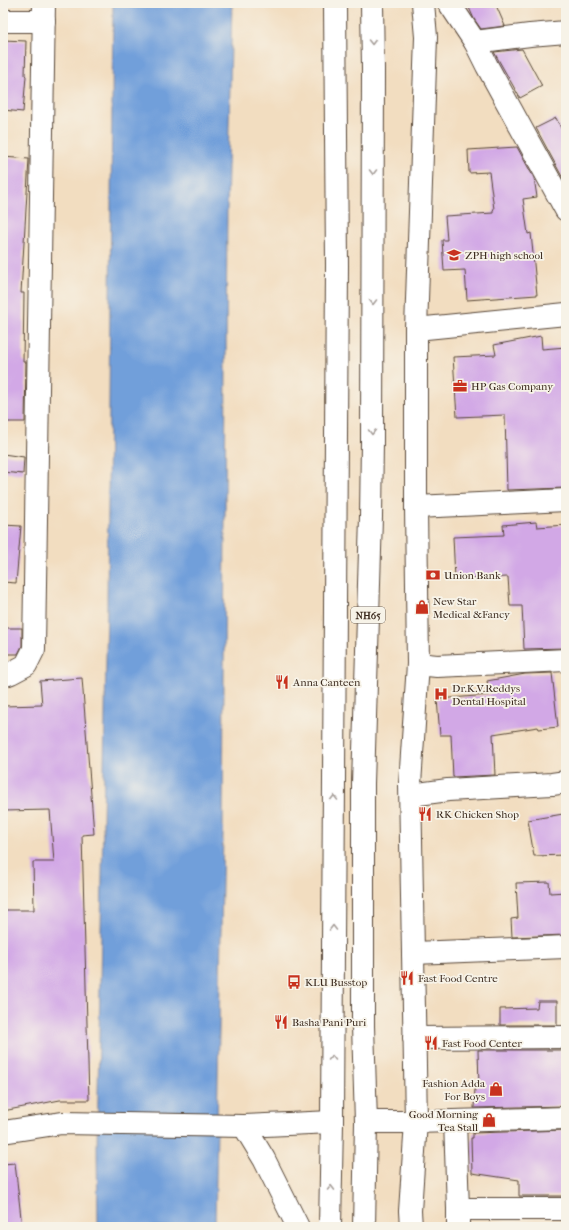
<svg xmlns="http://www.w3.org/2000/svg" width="569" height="1230" viewBox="0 0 569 1230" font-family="'IM FELL French Canon',serif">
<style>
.water{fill:#719fda;stroke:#56647c}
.building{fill:#d2a8e6}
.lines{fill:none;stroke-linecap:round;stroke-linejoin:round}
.minor-casing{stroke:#564536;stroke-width:24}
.highway-casing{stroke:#564536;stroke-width:24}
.minor{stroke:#fff;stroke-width:22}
.highway{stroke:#fff;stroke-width:22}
.oneway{stroke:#a79f9a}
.labels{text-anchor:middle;stroke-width:3.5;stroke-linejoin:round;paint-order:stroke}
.shield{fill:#f7f3e8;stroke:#73665b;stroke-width:1}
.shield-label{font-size:10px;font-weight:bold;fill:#3b2a1e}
.poi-label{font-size:11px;fill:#3b2a1e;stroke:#f7f3e8;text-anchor:start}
</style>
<rect width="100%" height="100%" fill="#f7f3e8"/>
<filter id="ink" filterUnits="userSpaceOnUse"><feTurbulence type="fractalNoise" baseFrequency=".025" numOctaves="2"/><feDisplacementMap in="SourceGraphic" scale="8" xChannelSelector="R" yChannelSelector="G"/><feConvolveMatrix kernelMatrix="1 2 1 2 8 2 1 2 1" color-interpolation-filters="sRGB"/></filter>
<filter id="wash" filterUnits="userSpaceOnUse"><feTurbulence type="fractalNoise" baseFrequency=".012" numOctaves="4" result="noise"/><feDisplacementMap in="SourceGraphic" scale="16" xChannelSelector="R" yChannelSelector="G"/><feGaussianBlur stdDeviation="0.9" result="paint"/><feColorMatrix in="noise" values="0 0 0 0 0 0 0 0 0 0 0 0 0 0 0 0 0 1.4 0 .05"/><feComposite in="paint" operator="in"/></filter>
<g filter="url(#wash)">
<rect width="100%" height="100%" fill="#f2ddc0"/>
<!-- water -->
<path class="water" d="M113,3h119l-5,206 -4,625 -8,393h-117l-1,-80 10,-542z"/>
<g id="blocks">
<!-- building -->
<g class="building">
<path d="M467,3h28l10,23 -24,3 -7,-10z"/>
<path d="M3,40l23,1 -1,34 1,1 -3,36 -20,-2z"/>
<path d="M522,49l20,37 -22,12 -26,-46z"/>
<path d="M556,118l10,20v46l-30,-56z"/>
<path d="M517,147l17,31 3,19 -14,2 5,35 3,-1 6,62 -70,5 -2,-30 -21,1 -2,-31h5l-2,-24 48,-3v-3l1,-1 -5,-37 -20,1 -1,-23z"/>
<path d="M3,157l26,2 -8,134h3l-1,69h3l-1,60h-22z"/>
<path d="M541,336l1,13 24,-2v141l-59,2 -2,-75 -48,2 -4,-60 43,-2 -2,-10z"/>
<path d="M3,454l21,3 -1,17 -20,-2z"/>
<path d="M536,522l1,5 29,-2v123l-42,1 -2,-43h-12l-2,-29 -53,2 -2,-42 51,-2 -1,-10z"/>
<path d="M3,525l18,1 -5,57 -13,-1z"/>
<path d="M3,628h19v18l-4,8h-15z"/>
<path d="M552,673l6,54 -19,2 -1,-2 -45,7 2,41 -42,2 -2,-42h-11l-3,-36 53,-4 -3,-14 38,-7z"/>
<path d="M82,678l12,156 -12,1 7,265h-29l-57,11v-201h31l-1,-48h21l-4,-52 -47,1v-105l39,-1 -2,-24z"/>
<path d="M563,814l3,41 -32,1 -6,-36z"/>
<path d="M549,882l1,11 16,-1v43l-54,2 -1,-18 7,-1 -2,-35z"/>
<path d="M538,1001h19v24h-57v-16l37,-1z"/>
<path d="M478,1050h88v56l-92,2 1,-21h4z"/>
<path d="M566,1130v66h-47v-16l-47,-7 -1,-35h2v-5z"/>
<path d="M15,1163l7,64h-19v-63z"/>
</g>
</g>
</g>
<g filter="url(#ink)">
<use href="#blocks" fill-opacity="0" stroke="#564536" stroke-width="1"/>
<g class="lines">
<defs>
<g id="minor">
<path d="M449,3l26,39 12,24 79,144"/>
<path d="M3,21h41"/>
<path d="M475,42l55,-7 36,-3"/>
<path d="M416,329l150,-15"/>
<path d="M416,507l150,-7"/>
<path d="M418,664l19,2 129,-6"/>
<path d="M3,676l8,-3 15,-8 8,-16 10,-646"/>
<path d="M411,795l37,-5 104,-6 14,-2"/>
<path d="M413,953l153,-6"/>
<path d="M414,1038l152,-1"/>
<path d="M455,1121l3,88v18"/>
<path d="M366,1122h50l150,-4"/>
<path d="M244,1126l20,33 34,68"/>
<path d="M3,1132l59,-9 182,3 88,-4"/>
<path d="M458,1209h108"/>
<path d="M411,1227l-1,-16 6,-89 -6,-338 8,-120 -2,-157v-178l10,-292 -3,-34"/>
</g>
<g id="highway">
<path d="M330,1227l2,-105 5,-857 -2,-262"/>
<path d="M364,1227l2,-105 -3,-96v-242l8,-267 1,-76 1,-372 -1,-66"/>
</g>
</defs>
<!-- minor casing -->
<use href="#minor" class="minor-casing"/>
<!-- highway casing -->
<use href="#highway" class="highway-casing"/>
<!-- minor -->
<use href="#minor" class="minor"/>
<!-- highway -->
<use href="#highway" class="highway"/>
</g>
<!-- one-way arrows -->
<defs><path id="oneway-chevron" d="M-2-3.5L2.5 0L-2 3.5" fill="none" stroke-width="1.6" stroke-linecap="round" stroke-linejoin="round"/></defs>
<g class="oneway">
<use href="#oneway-chevron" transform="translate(372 42) rotate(89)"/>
<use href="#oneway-chevron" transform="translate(373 172) rotate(90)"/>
<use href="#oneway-chevron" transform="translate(373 302) rotate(90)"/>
<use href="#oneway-chevron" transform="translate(372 432) rotate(90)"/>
<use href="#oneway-chevron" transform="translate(334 798) rotate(-90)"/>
<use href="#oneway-chevron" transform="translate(333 928) rotate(-90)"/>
<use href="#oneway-chevron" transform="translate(332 1058) rotate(-90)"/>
<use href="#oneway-chevron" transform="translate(331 1188) rotate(-89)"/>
</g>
</g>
<!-- icons -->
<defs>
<symbol id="school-bare" viewBox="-9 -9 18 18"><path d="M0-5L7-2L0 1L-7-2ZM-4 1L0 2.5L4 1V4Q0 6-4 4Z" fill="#c8321e" stroke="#f7f3e8" stroke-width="2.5" paint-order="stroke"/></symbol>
<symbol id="office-bare" viewBox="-9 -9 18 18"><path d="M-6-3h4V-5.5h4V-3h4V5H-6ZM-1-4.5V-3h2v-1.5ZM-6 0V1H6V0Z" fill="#c8321e" stroke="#f7f3e8" stroke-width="2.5" paint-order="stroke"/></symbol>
<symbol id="bank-bare" viewBox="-9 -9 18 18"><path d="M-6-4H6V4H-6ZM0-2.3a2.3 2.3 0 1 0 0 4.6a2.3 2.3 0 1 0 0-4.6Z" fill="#c8321e" stroke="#f7f3e8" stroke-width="2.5" paint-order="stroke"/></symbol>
<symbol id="shop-bare" viewBox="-9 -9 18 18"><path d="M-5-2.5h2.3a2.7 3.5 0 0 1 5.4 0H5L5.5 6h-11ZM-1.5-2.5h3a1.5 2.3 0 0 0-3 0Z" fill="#c8321e" stroke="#f7f3e8" stroke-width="2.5" paint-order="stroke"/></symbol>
<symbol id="restaurant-bare" viewBox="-9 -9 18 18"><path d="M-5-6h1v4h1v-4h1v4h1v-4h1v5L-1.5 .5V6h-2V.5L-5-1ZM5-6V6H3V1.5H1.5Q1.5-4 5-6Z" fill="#c8321e" stroke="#f7f3e8" stroke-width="2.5" paint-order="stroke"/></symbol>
<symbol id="hospital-bare" viewBox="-9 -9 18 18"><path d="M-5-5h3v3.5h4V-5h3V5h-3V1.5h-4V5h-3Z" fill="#c8321e" stroke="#f7f3e8" stroke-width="2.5" paint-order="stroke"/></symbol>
<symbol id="bus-bare" viewBox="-9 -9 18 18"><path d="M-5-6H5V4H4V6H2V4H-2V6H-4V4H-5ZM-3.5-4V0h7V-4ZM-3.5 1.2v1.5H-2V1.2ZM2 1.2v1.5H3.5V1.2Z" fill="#c8321e" stroke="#f7f3e8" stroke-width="2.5" paint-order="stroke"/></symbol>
</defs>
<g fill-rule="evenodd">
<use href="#school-bare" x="444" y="245" width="20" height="20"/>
<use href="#office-bare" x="450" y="376" width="20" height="20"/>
<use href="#bank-bare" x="423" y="565" width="20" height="20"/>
<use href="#shop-bare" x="412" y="597" width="20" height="20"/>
<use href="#restaurant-bare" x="272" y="672" width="20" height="20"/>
<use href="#hospital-bare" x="431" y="684" width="20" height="20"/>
<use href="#restaurant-bare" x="415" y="804" width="20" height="20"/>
<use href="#restaurant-bare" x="397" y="968" width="20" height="20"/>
<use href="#bus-bare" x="284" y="972" width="20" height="20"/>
<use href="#restaurant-bare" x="271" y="1012" width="20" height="20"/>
<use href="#restaurant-bare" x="421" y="1033" width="20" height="20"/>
<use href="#shop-bare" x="486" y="1079" width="20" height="20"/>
<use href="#shop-bare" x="479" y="1110" width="20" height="20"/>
</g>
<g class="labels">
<!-- shield labels -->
<rect class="shield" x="351" y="607" width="34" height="16" rx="3"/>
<g class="shield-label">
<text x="368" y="619">NH65</text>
</g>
<!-- poi labels -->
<g class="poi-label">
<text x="465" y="259">ZPH high school</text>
<text x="471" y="390">HP Gas Company</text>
<text x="444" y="579">Union Bank</text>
<text x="433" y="605">New Star<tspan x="433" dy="13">Medical &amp;Fancy</tspan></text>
<text x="293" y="686">Anna Canteen</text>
<text x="452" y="692">Dr.K.V.Reddys<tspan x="452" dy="13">Dental Hospital</tspan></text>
<text x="436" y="818">RK Chicken Shop</text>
<text x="418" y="982">Fast Food Centre</text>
<text x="305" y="986">KLU Busstop</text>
<text x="292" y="1026">Basha Pani Puri</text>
<text x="442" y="1047">Fast Food Center</text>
<text x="485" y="1087" text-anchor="end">Fashion Adda<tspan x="485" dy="13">For Boys</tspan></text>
<text x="478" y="1118" text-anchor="end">Good Morning<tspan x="478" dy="13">Tea Stall</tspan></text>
</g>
</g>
<!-- margin -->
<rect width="569" height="1230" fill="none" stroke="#f7f3e8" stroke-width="16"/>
</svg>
